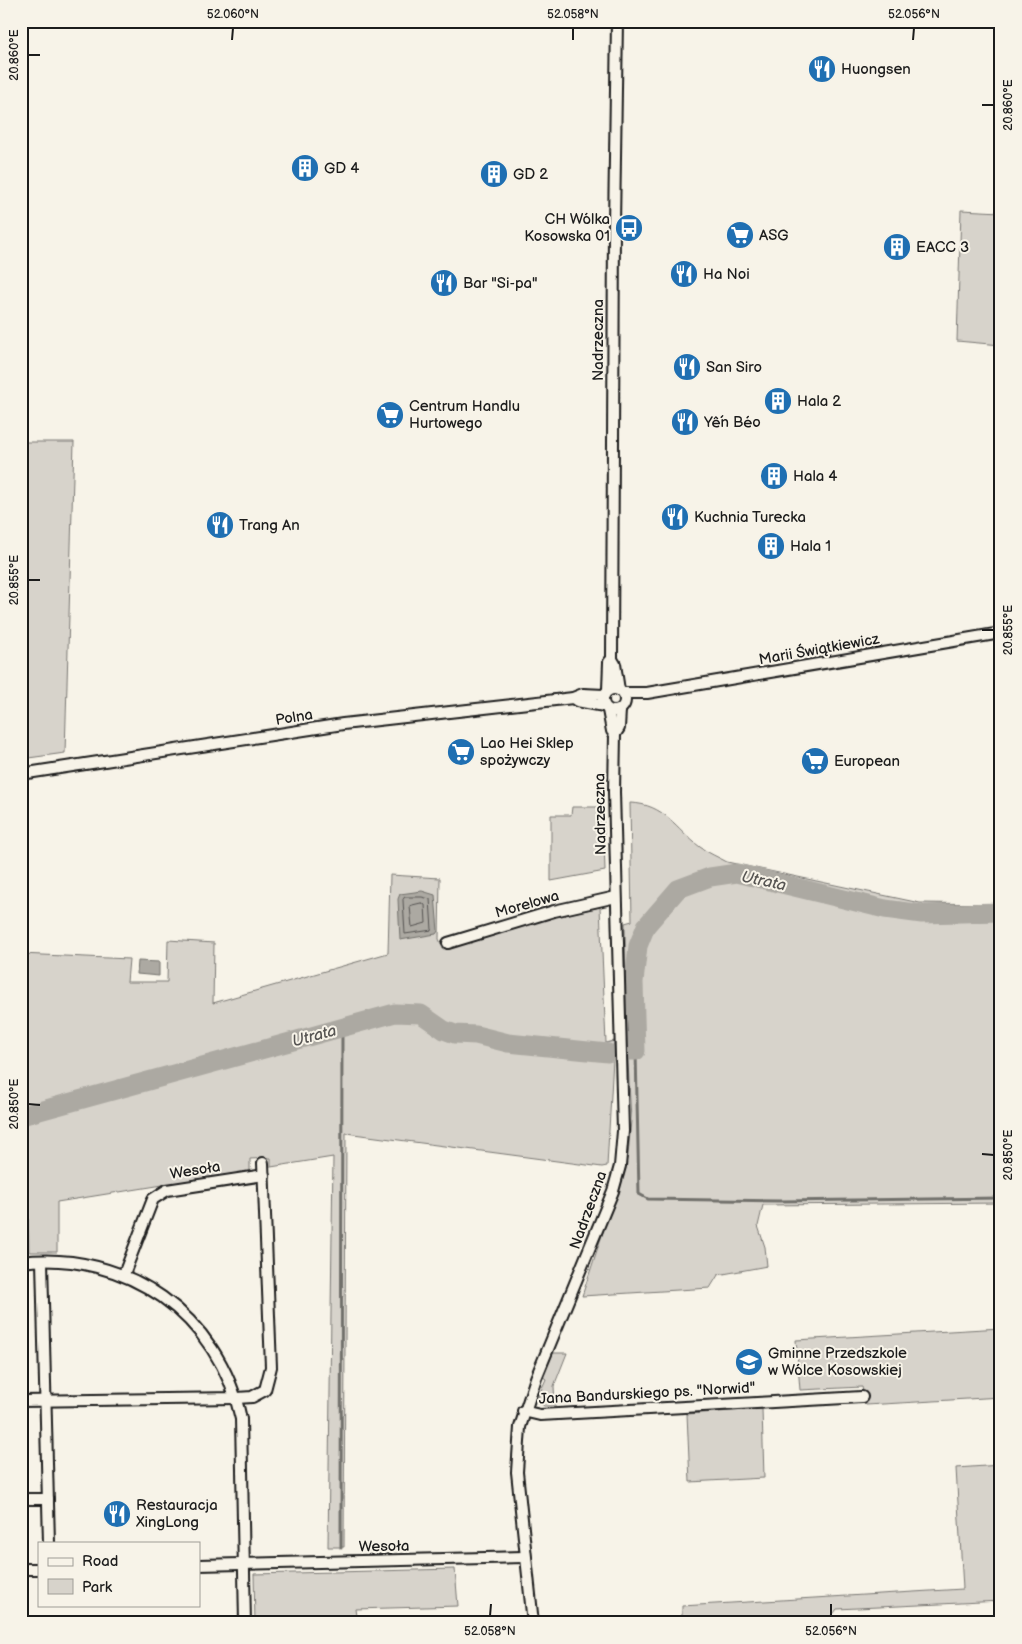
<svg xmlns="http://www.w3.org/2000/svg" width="1022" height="1644" viewBox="0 0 1022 1644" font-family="'Balsamiq Sans',sans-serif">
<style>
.green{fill:#d7d3cb;stroke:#7a7874}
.water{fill:#aca9a2;stroke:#72716c}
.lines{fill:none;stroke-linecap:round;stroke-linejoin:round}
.shore{stroke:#565452;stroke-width:1}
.stream{stroke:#72716c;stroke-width:3}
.river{stroke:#aca9a2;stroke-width:19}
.minor-casing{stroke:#1c1c1c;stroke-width:14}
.minor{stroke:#f7f3e8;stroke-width:10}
.ticks{fill:none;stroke:#1c1c1c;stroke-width:2}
.labels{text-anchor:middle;stroke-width:4;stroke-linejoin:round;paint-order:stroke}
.poi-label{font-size:15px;fill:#1c1c1c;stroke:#f7f3e8;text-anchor:start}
.street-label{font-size:15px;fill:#1c1c1c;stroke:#f7f3e8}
.water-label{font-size:16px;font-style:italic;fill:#565452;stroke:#f7f3e8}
.neatline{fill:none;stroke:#1c1c1c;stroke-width:2}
.ticks-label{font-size:12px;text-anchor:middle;fill:#1c1c1c}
</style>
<rect width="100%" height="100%" fill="#f7f3e8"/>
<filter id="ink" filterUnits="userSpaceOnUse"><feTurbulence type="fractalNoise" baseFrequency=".02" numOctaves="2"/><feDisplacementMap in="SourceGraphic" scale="10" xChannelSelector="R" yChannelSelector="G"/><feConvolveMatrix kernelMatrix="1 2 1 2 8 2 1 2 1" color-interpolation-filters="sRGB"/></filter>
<g filter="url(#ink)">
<!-- green -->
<g class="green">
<path d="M961,210l40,2v133l-44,-4z"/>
<path d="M21,442h53l-9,311 -44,6z"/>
<path d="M630,803c35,1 45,25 70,44 8,6 18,10 27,15l193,41 81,1v299l-238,2 -5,21 7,21 2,19 -49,9 -8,13 -128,8 46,-140 3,-36 -5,-98 -1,-99 7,-2z"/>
<path d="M572,807h31l2,64 -54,10v-66h20z"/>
<path d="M390,875l50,3 -1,61 4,10 110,-32 47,-10 6,136 8,-2 -7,125 -5,1 -256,-34 -2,414h-16l5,-390 -62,10v-9l-21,1v12l-193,31v50h-28l-1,-45 -7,1v-254l108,5 -2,23h40l1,-42 46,3 -1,60 175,-50z"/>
<path d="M1001,1328v69l-135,8 -4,-18 -62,3 -4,-50z"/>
<path d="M552,1353h15l-13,33 1,20h-11l-5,-3 -1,-6 8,-18 -4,-3z"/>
<path d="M762,1409l2,69 -74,4 -3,-68z"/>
<path d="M1001,1465v136l-164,8 -6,8v6h-149v-17l281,-17 -7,-121z"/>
<path d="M455,1569l3,37 -103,3 2,14h-102l-1,-49z"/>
</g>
<!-- water -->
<g class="water">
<path d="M422,891l13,4 3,36 -2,3 -36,6 -2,-41 2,-5z"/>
<path d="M138,961l21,1v14l-22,-2z"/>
</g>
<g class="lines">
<!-- shore -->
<g class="shore">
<path d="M405,897h17l8,2 2,31 -27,4 -2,-34z"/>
<path d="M422,903l3,2 1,18 -14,4 -2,-21z"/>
</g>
<!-- stream -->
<g class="stream">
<path d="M636,1051l3,143 9,5 132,2 221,-3"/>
<path d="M341,1548l1,-522"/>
</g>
<!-- river -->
<g class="river">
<path d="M629,1051h7l-2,-69 4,-36 8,-20 32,-37 32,-12 27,-4 148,36 37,5 79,-2"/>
<path d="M21,1116l374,-103 26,1 23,16 11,4 21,1 32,8 100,10"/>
</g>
<defs>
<g id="minor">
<path d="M612,659l3,5 4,26"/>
<circle cx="614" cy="700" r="11"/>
<path d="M608,690l1,-28 3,-3 2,-434 3,-204"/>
<path d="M623,693h24l354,-60"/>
<path d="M573,698l4,3 27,5"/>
<path d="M615,734l4,-6 1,-18"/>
<path d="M21,774l322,-50 230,-26 10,-4 21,1"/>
<path d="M448,943l106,-32 62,-14"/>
<path d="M42,1261l7,282"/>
<path d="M21,1262c105,-12 198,53 220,157l4,204"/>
<path d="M124,1274l29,-75 14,-9 97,-15"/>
<path d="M21,1401l216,-3 15,-1 13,-7 6,-23 -8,-204"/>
<path d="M523,1411l17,4 322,-18"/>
<path d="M21,1499h27"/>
<path d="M199,1565l326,-8"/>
<path d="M21,1569h18"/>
<path d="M533,1623l-16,-151 3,-45 16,-49 77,-187 7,-25 3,-35 -9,-339 1,-58 -3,-3 -4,-21"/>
</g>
</defs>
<!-- minor casing -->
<use href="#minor" class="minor-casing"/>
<!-- minor -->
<use href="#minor" class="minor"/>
</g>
</g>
<!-- ticks -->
<path class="ticks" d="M232,40l1,-12M573,40v-12M913,40l1,-12M28,55h12M982,105h12M28,580h12M982,630h12M28,1104l12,1M982,1154l12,1M490,1616l1,-12M831,1616v-12"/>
<!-- icons -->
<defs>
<symbol id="restaurant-disc" viewBox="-11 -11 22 22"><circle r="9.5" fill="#1f6fb2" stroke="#f7f3e8"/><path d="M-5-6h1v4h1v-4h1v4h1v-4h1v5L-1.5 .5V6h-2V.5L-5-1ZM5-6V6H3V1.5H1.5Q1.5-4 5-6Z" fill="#fff"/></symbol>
<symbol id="building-disc" viewBox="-11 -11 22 22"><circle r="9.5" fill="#1f6fb2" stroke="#f7f3e8"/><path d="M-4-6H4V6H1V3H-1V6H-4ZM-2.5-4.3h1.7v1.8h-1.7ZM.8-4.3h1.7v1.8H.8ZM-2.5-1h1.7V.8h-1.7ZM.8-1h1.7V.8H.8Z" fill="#fff"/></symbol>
<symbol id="bus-disc" viewBox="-11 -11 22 22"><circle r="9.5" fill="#1f6fb2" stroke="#f7f3e8"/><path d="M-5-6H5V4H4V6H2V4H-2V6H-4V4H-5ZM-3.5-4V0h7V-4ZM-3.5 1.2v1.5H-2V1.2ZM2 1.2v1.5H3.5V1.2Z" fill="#fff"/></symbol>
<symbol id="supermarket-disc" viewBox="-11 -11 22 22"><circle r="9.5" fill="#1f6fb2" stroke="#f7f3e8"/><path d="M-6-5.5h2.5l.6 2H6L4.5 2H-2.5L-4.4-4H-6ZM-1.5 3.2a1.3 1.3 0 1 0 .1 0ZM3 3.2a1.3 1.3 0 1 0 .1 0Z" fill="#fff"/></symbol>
<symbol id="school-disc" viewBox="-11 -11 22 22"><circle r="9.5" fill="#1f6fb2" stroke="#f7f3e8"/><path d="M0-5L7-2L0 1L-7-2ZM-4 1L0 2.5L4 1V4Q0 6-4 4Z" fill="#fff"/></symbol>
</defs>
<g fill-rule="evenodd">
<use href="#restaurant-disc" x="806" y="53" width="32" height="32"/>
<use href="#building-disc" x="289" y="152" width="32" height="32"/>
<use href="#building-disc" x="478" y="158" width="32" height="32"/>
<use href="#bus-disc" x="613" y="212" width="32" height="32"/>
<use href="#supermarket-disc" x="724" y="219" width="32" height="32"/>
<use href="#building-disc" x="881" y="231" width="32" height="32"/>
<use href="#restaurant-disc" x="668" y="258" width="32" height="32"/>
<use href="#restaurant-disc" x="428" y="267" width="32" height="32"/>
<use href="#restaurant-disc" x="671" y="351" width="32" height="32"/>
<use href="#building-disc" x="762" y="385" width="32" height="32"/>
<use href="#supermarket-disc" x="374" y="399" width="32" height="32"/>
<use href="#restaurant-disc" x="669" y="406" width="32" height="32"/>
<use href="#building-disc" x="758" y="460" width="32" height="32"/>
<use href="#restaurant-disc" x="659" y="501" width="32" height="32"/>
<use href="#restaurant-disc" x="204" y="509" width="32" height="32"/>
<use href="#building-disc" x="755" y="530" width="32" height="32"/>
<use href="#supermarket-disc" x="445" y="736" width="32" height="32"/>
<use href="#supermarket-disc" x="799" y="745" width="32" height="32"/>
<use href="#school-disc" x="733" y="1346" width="32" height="32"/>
<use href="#restaurant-disc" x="101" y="1498" width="32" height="32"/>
</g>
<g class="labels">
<!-- poi labels -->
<g class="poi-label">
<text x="841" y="74">Huongsen</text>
<text x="324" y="173">GD 4</text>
<text x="513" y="179">GD 2</text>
<text x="610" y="224" text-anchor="end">CH Wólka<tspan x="610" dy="17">Kosowska 01</tspan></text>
<text x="759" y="240">ASG</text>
<text x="916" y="252">EACC 3</text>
<text x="703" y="279">Ha Noi</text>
<text x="463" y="288">Bar "Si-pa"</text>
<text x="706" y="372">San Siro</text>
<text x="797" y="406">Hala 2</text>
<text x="409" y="411">Centrum Handlu<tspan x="409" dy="17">Hurtowego</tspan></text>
<text x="704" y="427">Yến Béo</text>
<text x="793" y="481">Hala 4</text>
<text x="694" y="522">Kuchnia Turecka</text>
<text x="239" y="530">Trang An</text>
<text x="790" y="551">Hala 1</text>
<text x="480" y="748">Lao Hei Sklep<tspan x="480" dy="17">spożywczy</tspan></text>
<text x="834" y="766">European</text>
<text x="768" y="1358">Gminne Przedszkole<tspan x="768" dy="17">w Wólce Kosowskiej</tspan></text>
<text x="136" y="1510">Restauracja<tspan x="136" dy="17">XingLong</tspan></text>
</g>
<!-- street labels -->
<g class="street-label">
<text transform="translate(598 340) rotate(-90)" y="5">Nadrzeczna</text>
<text transform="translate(819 649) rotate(-10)" y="5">Marii Świątkiewicz</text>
<text transform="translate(294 717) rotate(-9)" y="5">Polna</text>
<text transform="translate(600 814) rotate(-91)" y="5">Nadrzeczna</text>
<text transform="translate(527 904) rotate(-16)" y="5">Morelowa</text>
<text transform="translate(195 1170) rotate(-9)" y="5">Wesoła</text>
<text transform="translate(588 1210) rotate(-70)" y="5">Nadrzeczna</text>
<text transform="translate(647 1393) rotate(-3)" y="5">Jana Bandurskiego ps. "Norwid"</text>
<text transform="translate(384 1546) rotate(-1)" y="5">Wesoła</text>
</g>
<!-- water labels -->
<g class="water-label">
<text transform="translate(764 880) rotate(12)" y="6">Utrata</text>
<text transform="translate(314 1035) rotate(-15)" y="6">Utrata</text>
</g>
</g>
<!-- margin -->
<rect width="1022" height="1644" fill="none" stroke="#f7f3e8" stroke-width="55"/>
<!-- legend -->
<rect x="38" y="1542" width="162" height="65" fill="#f7f3e8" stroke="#9f9d96"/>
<rect x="48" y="1558" width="25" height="8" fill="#f7f3e8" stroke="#9f9d96"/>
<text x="82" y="1566" font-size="15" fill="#1c1c1c">Road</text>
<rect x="48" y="1579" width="25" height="15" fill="#d7d3cb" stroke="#9f9d96"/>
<text x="82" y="1592" font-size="15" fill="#1c1c1c">Park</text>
<rect x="28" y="28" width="966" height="1588" class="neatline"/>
<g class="ticks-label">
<text x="233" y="18">52.060°N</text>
<text x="573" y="18">52.058°N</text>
<text x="914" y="18">52.056°N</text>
<text transform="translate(14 55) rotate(-90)" y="4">20.860°E</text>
<text transform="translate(1008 105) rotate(-90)" y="4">20.860°E</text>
<text transform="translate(14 580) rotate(-90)" y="4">20.855°E</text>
<text transform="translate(1008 630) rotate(-90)" y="4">20.855°E</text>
<text transform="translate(14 1104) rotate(-90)" y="4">20.850°E</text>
<text transform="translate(1008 1155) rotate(-90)" y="4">20.850°E</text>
<text x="490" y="1635">52.058°N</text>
<text x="831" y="1635">52.056°N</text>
</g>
</svg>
